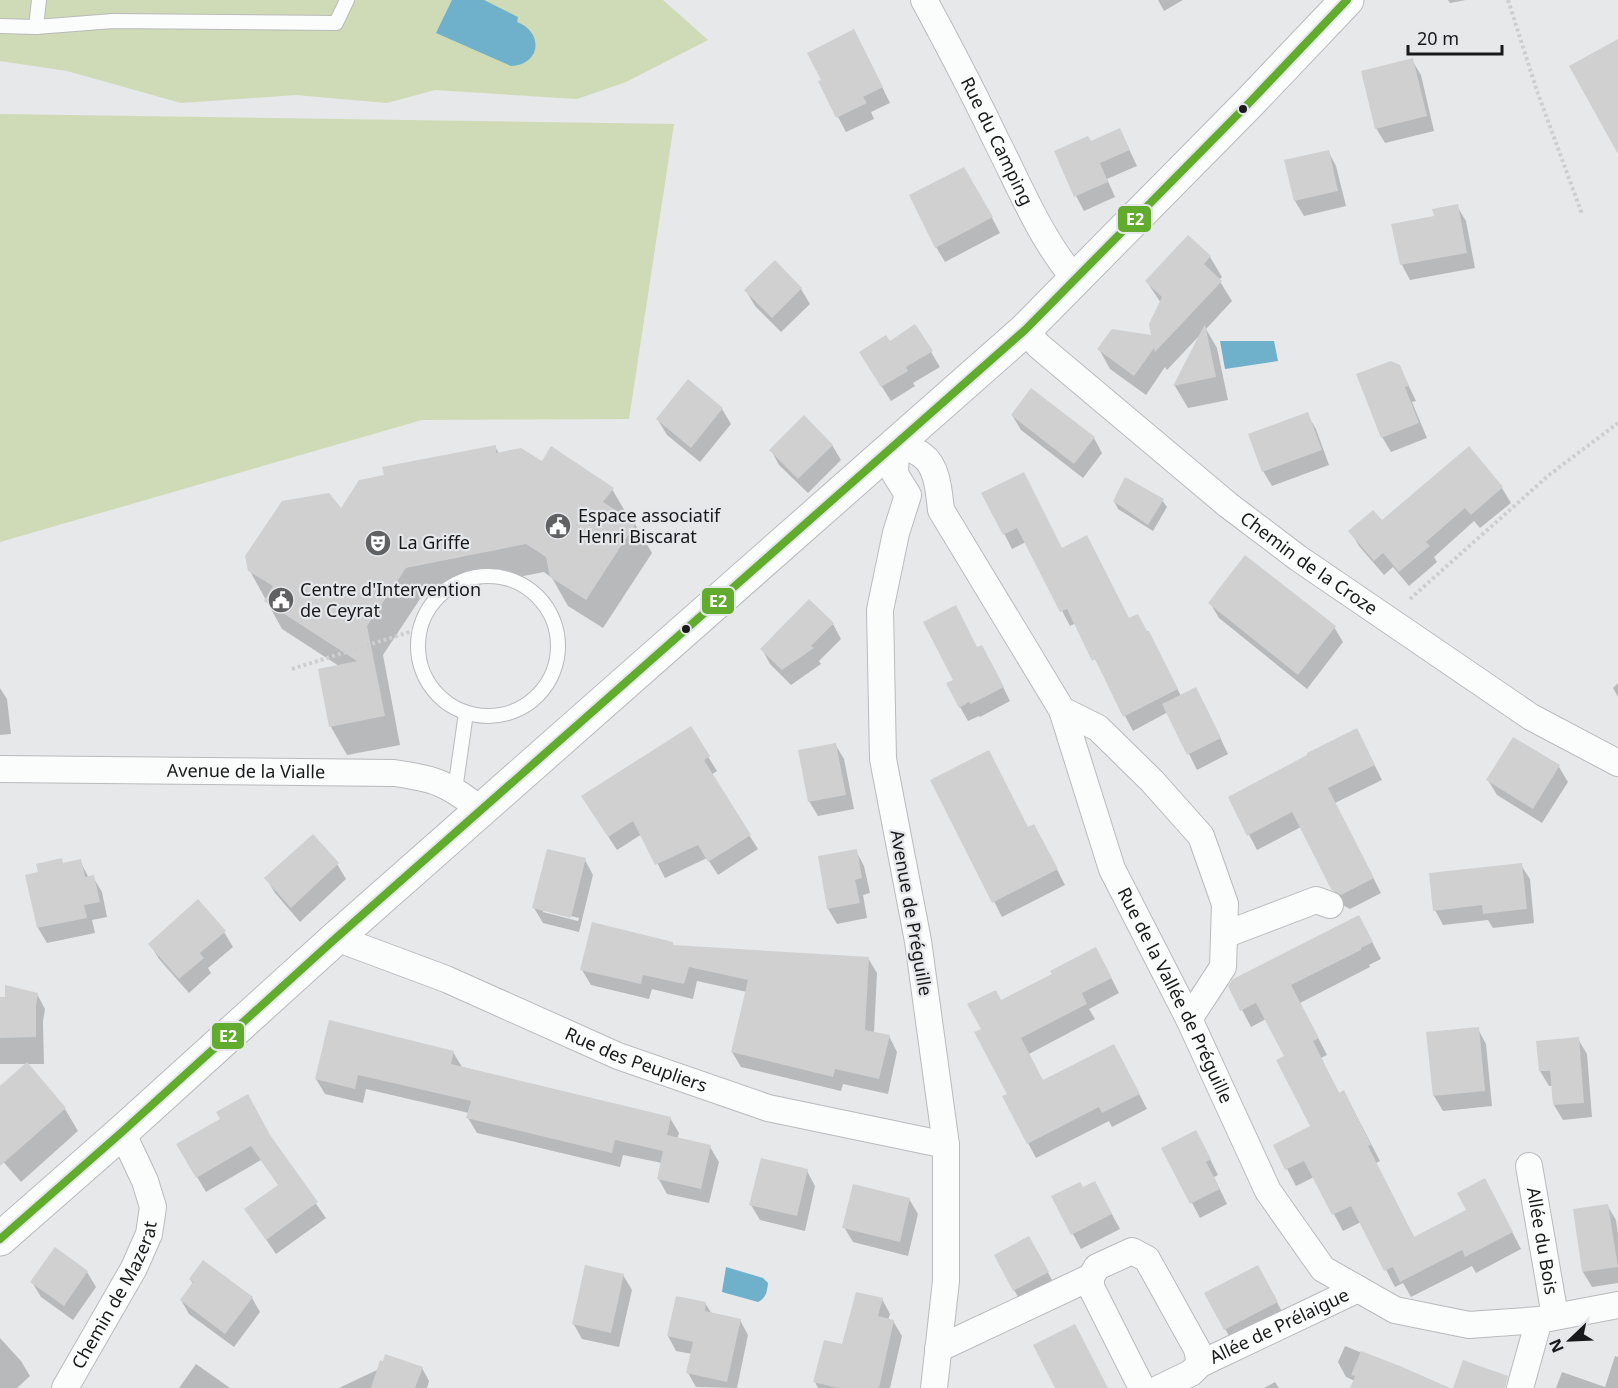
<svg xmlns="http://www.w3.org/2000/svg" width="1618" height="1388" viewBox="0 0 1618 1388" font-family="'Noto Sans',sans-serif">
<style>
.green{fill:#cedbb6}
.water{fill:#6fb0ca}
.shadow{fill:#0003;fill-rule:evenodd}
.building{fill:#d0d0d1}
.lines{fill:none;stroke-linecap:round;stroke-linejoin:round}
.lane-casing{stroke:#b9babc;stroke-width:16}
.street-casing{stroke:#b9babc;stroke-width:28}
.secondary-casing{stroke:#b9babc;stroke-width:35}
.path{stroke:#ceced0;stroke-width:4;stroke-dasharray:3 3;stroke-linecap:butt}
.lane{stroke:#fbfcfc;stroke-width:14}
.street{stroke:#fbfcfc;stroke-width:26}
.secondary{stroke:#fbfcfc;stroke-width:33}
.bus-1-casing{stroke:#e5e7eb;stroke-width:12}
.bus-1{stroke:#61ab2d;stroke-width:8}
.bus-dot{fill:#18191a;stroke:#e5e7eb;stroke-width:2}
.labels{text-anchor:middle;stroke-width:4.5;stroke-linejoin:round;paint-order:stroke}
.street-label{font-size:18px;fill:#18191a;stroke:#e5e7eb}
.poi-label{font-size:18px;fill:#18191a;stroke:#e5e7eb;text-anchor:start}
.line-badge{stroke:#e5e7eb;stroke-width:2}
.badge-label{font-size:16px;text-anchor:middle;font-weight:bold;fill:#fff}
</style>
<rect width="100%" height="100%" fill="#e6e8ea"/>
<!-- green -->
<g class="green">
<path d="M0,0h663l45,40 -82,42 -49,17 -142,-9 -48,13 -91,-8 -115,8 -114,-32 -67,-10z"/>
<path d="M0,114l674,10 -45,295 -207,1 -422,122z"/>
</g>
<!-- water -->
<g class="water">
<path d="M452,0h32l34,17 -1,5c27,10 24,43 -6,44l-75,-33z"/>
<path d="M1220,341h54l4,20 -53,8z"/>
<path d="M726,1267l37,11 5,5c-1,9 -2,15 -10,19l-36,-10z"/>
</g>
<!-- shadow -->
<g class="shadow">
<path d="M1158,0h25l-19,11z"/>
<path d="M1448,0h18l-16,3z"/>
<path d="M862,46l28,57 -19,9 3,7 -28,13 -8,-15 -15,-36z"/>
<path d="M1412,60l9,15 13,56 -49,12 -9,-15z"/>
<path d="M1120,130l17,36 -30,13 8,18 -31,14 -8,-15 15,-53z"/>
<path d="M1328,151l8,15 10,40 -42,10 -9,-15 -9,-40z"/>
<path d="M982,199l18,34 -55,29 -9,-15z"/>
<path d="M1457,206l9,15 9,47 -65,12 -8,-15 -9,-39 43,-9z"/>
<path d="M1188,238l22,19 12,20 -3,3 13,21 -26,28 11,19 11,52 -40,8 -13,-22 25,-51 -33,35 -2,-3 -19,28 -36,-26 -11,-20 54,-13 8,-33 -14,-21z"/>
<path d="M775,263l26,26 9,15 -29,28 -26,-26 -9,-15z"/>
<path d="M890,343l41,9 9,15 -27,16 2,3 -24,15 -21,-33z"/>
<path d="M1399,366l17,35 -4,1 15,36 -36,14 -9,-15z"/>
<path d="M689,382l33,27 9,15 -31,38 -33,-27 -9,-15z"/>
<path d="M1307,414l9,15 13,36 -57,21 -9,-15z"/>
<path d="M1012,415l82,23 8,15 -19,25 -62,-48z"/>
<path d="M832,445l9,15 -33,33 -29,-28 -8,-15z"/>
<path d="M495,446l4,8 43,9 70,26 17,29 -1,1 7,5 17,29 -49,75 -35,-22 -16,-28 -8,-6 -122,24 -39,59 17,90 -53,10 -16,-28 8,-61 -57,-37 -32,-58 91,-61 44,-34z"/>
<path d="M1469,448l33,40 9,15 -31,25 -6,-7 -40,36 3,5 -28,24 -16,-19 -9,8 -25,-29 -9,-15 31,-9z"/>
<path d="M984,494l79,55 93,98 25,49 23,8 24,50 -31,16 -29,-58 -35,19 -57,-108 -6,3 -44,-84 -14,7z"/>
<path d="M1162,500l5,7 -14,24 -35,-22 -4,-8z"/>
<path d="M1210,603l124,24 9,15 -36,47 -88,-71z"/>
<path d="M833,624l8,15 -22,22 2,3 -30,21 -21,-21 -8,-15z"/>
<path d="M977,649l13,12 20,40 -30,16 -1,-1 -11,5 -8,-14 -5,-27z"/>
<path d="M1618,683v14l-5,-9z"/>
<path d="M0,688l7,11 4,35 -11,1z"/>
<path d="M690,728l27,43 -6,4 47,74 -40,26 -11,-17 -42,20 -23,-44 -25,16 -26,-40z"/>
<path d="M1357,730l25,50 -47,23 46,90 -31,16 -9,-5 -40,-77 -44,23 -27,-52z"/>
<path d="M1514,739l45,28 9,15 -26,41 -45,-28 -9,-15z"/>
<path d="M835,744l9,15 10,50 -36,7 -9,-15z"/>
<path d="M932,781l96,47 14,12 23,45 -63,32z"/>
<path d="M856,851l8,15 6,27 -7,2 4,23 -30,6 -9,-15z"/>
<path d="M585,860l8,15 -14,57 -36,-9 -9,-15zM543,909l36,9 -1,3 -35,-9z"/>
<path d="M80,861l9,17 4,-1 9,15 5,25 -15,3 3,13 -48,10 -9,-15 25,-64z"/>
<path d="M337,864l9,15 -46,43 -25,-29 -9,-15z"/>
<path d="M1521,865l9,14 4,44 -41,5 -5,-8 -45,5 -8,-15z"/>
<path d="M224,932l9,15 -25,21 3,5 -22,20 -30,-34 -9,-15z"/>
<path d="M1368,934l13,25 -12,6 1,2 -70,36 27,52 -6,3 19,37 4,-3 9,17 27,52 -4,2 39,76 79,-42 27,52 -45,24 -4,-7 -61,31 -8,-14 -8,4 -34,-65 -18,9 -29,-54 -18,9 -21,-40 37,-19 -26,-71 -20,-37 -15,8 -21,-40z"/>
<path d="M672,943l2,4 194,11 9,15 -3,60 15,3 8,16 -9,42 -45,-10 -2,7 -100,-24 -9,-15 15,-60 -50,-11 -4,18 -41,-10 -3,10 -58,-14 -9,-15z"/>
<path d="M1104,964l15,29 -30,16 6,10 -66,35 14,28 79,-21 25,48 -35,18 -3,-6 -73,37 -8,-15 -45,-113 18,-28z"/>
<path d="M37,994l8,15 -2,13 1,42h-44v-65z"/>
<path d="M1478,1029l8,15 6,62 -49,5 -9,-15z"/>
<path d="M1578,1039l9,15 5,63 -29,3 -9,-15 -1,-19h-4l-9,-15 -3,-29z"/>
<path d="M453,1052l9,15 208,51 9,15 -2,6 33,8 9,15 -10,41 -42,-9 -9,-16 4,-15 -39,-8 -3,12 -143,-34 -9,-15 1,-5 -103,-24 -3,14 -38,-9 -9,-15z"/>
<path d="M0,1096l65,13 13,22 -57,51 -21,-24z"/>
<path d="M271,1139l55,79 -50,36 -30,-44 33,-24 -18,-26 -55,32 -28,-47z"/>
<path d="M1204,1147l14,28 -4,2 13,27 -27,14 -37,-70z"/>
<path d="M807,1171l8,15 -10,45 -45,-11 -9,-15z"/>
<path d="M1083,1189l20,9 17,31 -39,20 -28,-52z"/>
<path d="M909,1199l9,15 -10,42 -55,-14 -9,-15z"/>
<path d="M1607,1205l9,15 2,15v48l-26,4 -9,-15z"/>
<path d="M55,1249l32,23 9,15 -23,33 -32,-23 -9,-15z"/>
<path d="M1038,1253l18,35 -33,17 -9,-15z"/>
<path d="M623,1275l9,15 -13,57 -37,-8 -9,-16z"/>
<path d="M190,1279l62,19 8,14 -26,35 -45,-33 -8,-14 12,-16z"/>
<path d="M1266,1282l19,35 -51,27 -9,-15z"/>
<path d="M882,1299l8,15 -2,6 5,1 9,15 -12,52h-72l-3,-6z"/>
<path d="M705,1303l7,11 28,6 8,15 -11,53 -41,-1 -8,-14 4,-19 -16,-3 -8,-15z"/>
<path d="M0,1338l21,23 9,15 -13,12h-17z"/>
<path d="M1345,1346l104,42h-97l3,-7 -9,-4 -8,-15z"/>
<path d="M1615,1356l3,1v31h-62l6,-16 43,15z"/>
<path d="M196,1364l34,24h-51z"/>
<path d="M422,1368l7,13 -2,7h-88l40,-19z"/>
<path d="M1275,1382l4,6h-15z"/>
</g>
<!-- building -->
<g class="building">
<path d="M854,29l29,58 -20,10 4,6 -31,15 -18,-37 3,-1 -14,-27z"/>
<path d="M1618,39v115l-49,-88z"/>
<path d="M1413,58l14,58 -52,13 -14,-58z"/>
<path d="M1120,128l10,22 -30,13 8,19 -34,15 -20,-46 34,-15 3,5z"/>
<path d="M1329,150l9,41 -44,10 -10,-41z"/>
<path d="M964,167l29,50 -58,31 -26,-53z"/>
<path d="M1458,204l9,49 -67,12 -9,-41 43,-8 -2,-7z"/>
<path d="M1188,235l23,21 -7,8 18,17 -67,71 -1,-4 -20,28 -37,-27 15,-20 39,6 -2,-11 13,-27 -17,-16z"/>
<path d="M775,260l27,28 -30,30 -28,-28z"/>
<path d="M915,324l18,27 -27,16 2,4 -27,16 -22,-35 27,-17 4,6z"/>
<path d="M1205,324l11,53 -43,9z"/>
<path d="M1391,361l9,4 9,21 -4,1 14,36 -38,15 -25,-64z"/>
<path d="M688,379l35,29 -32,40 -35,-29z"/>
<path d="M1031,388l64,49 -21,27 -63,-49z"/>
<path d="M1308,412l14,38 -60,22 -14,-38z"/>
<path d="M804,415l29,30 -35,34 -29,-29z"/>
<path d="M496,445v8l25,-5 21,13 9,-15 63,42 -11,14 33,21 -50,77 -36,-23 -4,-20 -20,-13 -120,24 -39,58 18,90 -56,11 -11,-58 39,-8 -93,-60 9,-15 -25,-15 -3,-15 37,-55 47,-8 12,15 18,-28 25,-5 -2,-8z"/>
<path d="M1469,446l34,41 -32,28 -6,-7 -39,34 4,4 -31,26 -16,-19 -9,8 -26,-30 25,-21 9,10z"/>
<path d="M1024,472l38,76 25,-13 42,83 9,-4 9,17h2l29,58 -55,28 -28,-58 -3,2 -25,-52 -7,3 -43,-84 -14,7 -22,-42z"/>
<path d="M1125,477l39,22 -16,26 -35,-24z"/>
<path d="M1245,555l91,71 -38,49 -90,-72z"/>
<path d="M809,599l25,24 -23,23 3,2 -32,22 -22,-21z"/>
<path d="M956,605l21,42 5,-2 22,42 -33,17 -2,-2 -10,6 -13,-25 7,-3 -30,-58z"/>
<path d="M1196,687l25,51 -34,17 -25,-51z"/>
<path d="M691,726l19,30 -6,4 47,75 -43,27 -10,-17 -43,20 -22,-44 -25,16 -27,-41z"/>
<path d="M1357,728l18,37 -47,23 46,90 -33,17 -10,-6 -39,-77 -45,24 -19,-39 79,-42v-2z"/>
<path d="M1513,737l47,28 -27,44 -47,-29z"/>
<path d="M836,743l10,52 -38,7 -10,-52z"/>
<path d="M989,750l39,77 6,-3 24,45 -66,34 -62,-123z"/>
<path d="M313,834l26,29 -48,45 -27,-30z"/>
<path d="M547,849l39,9 -15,60 -39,-10z"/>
<path d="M857,849l5,29 -7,2 5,23 -33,6 -9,-53z"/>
<path d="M62,858l1,5 18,-4 4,18 9,-2 6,27 -16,3 3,13 -50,10 -12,-53 13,-3 -2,-8z"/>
<path d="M1522,863l5,46 -44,5 -1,-9 -49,6 -4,-38z"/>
<path d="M198,899l28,32 -26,22 4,5 -25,21 -31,-35z"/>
<path d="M1359,915l14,27 -12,6v2l-70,35 28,53 -6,3 26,52 5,-3 27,55 -3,1 46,91 52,-27 -9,-17 28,-15 28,54 -48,25 -3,-7 -62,32 -7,-15 -9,4 -33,-65 -19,9 -28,-54 -19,9 -12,-25 37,-19 -34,-66 8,-4 -28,-53 -16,8 -12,-25 5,-7z"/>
<path d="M592,922l81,20v3l196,12 -4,73 25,5 -11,44 -44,-10 -2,8 -102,-25 17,-72 -59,-13 -5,17 -41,-9 -2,9 -61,-14z"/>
<path d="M1096,947l16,31 -30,15 5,11 -66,34 22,42 71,-36 26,50 -38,19 -3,-6 -72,37 -25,-48 5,-2 -33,-62 7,-3 -14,-25 29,-14 5,10 51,-26 -2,-3z"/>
<path d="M5,985l33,8 -2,13v31l-36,1v-41h5z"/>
<path d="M329,1020l125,31 -3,13 220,53 -4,18 44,10 -10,44 -44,-10 6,-28 -48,-11 -3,13 -146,-35 5,-17 -113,-26 -3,14 -40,-10z"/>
<path d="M1479,1027l6,64 -52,5 -7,-64z"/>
<path d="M1579,1037l5,66 -31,2 -3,-34h-11l-3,-30z"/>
<path d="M27,1062l39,46 -66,58v-80z"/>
<path d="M248,1094l22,41 48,67 -52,38 -22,-31 34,-24 -27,-39 -55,32 -20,-34 44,-25 -4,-7z"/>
<path d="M1196,1130l15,29 -5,3 14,27 -30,15 -29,-56z"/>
<path d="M761,1158l47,11 -11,47 -48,-11z"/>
<path d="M1095,1181l17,33 -41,21 -20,-39 29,-14 3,5z"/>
<path d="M853,1184l57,14 -10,44 -58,-14z"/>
<path d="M1608,1204l10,63 -36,5 -9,-63z"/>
<path d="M1029,1236l20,36 -36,19 -19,-36z"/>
<path d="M55,1247l33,24 -24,35 -34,-24z"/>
<path d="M203,1260l50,37 -28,37 -45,-34 13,-18 -4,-3z"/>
<path d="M585,1265l39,9 -13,59 -39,-9z"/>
<path d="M1258,1265l20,37 -54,28 -20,-37z"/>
<path d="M856,1292l27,6 -5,18 16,4 -15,68h-41l-25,-6 11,-42 18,4z"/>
<path d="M676,1296l30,6 -1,9 36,8 -14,63 -41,-9 7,-31 -26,-6z"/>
<path d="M1075,1324l33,64h-53l-22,-43z"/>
<path d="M1361,1351l39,15 50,22h-100l5,-12 -4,-1z"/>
<path d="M385,1354l38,13 -8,21h-44l9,-28 3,1z"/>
<path d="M1463,1360l45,16 -3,12h-52z"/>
</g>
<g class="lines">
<defs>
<g id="lane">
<path d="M0,26l36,1 77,-6 223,2 11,-23"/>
<path d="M36,27l3,-27"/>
<circle cx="488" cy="646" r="70"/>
<path d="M455,790l11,-77"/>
</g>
<g id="street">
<path id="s1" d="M924,0c25,46 49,92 72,140 24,47 45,100 80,140"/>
<path id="s2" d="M1025,330l14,16 189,159 70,53 233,159 87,46"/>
<path d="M1062,710l36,18 54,53 49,55 24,68 -2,63 -34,52"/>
<path id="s3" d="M0,769l394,4c42,6 53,10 87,37"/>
<path d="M1224,935l92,-35 14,5"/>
<path id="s4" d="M336,938l110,41 172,77 150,52 178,37"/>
<path id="s5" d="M1529,1166l26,150"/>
<path d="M1091,1277v10l51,101"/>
<path d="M938,1349l153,-72 6,-10 35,-16 15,8 50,90 3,15"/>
<path id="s6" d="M65,1388l69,-120 15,-34 4,-27 -8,-26 -23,-49"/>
<path id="s7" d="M934,1388l12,-107v-136l-28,-204 -35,-182 -3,-149 16,-77 12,-38 -13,-21 1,-30c9,3 20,6 27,12 15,11 16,38 18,54l121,200 50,159 77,150 79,172 55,78 72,41 74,15 70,-5 79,-15"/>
<path id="s8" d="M1160,1388l31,-15 9,-9 158,-75"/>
<path d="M1520,1388l19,-68"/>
</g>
<path id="secondary" d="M0,1239l122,-107 214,-194 689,-608 225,-228 97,-102"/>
</defs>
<!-- lane casing -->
<use href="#lane" class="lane-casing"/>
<!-- street casing -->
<use href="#street" class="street-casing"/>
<!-- secondary casing -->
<use href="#secondary" class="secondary-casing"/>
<!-- path -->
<g class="path">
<path d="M1508,0l29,91 45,123"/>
<path d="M1410,599l139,-124 69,-52"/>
<path d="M292,669l127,-40"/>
</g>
<!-- lane -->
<use href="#lane" class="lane"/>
<!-- street -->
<use href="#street" class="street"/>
<!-- secondary -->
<use href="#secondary" class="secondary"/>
<defs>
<path id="bus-1" d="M0,1239l122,-107 214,-194 689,-608 225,-228 97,-102"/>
</defs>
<!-- bus-1 casing -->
<use href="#bus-1" class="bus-1-casing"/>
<!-- bus-1 -->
<use href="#bus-1" class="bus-1"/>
</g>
<!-- icons -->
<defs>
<symbol id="civic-disc" viewBox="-11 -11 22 22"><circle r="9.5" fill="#606163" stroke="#e5e7eb"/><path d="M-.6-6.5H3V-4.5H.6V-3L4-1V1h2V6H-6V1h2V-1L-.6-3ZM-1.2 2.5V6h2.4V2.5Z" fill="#fff"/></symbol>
<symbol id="theatre-disc" viewBox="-11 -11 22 22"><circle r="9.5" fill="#606163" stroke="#e5e7eb"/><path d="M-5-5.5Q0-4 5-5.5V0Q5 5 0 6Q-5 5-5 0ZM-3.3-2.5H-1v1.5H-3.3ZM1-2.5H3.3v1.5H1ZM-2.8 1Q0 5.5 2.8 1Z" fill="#fff"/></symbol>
</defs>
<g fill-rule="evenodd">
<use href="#civic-disc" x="543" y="511" width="30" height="30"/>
<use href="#theatre-disc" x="363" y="528" width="30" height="30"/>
<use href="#civic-disc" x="266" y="585" width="30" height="30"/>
</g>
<!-- markers -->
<g class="bus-dot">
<circle cx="1243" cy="109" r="5"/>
<circle cx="686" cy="629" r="5"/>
</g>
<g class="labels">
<!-- street labels -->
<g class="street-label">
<text dy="6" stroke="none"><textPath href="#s1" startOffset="159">Rue du Camping</textPath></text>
<text dy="6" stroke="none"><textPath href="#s2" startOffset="368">Chemin de la Croze</textPath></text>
<text dy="6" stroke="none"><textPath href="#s3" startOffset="246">Avenue de la Vialle</textPath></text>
<text transform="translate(911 913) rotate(80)" y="6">Avenue de Préguille</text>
<text dy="6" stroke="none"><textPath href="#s7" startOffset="1587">Rue de la Vallée de Préguille</textPath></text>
<text dy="6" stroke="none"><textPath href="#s4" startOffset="324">Rue des Peupliers</textPath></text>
<text dy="6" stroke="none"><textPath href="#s5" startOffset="76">Allée du Bois</textPath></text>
<text dy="6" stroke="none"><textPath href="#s6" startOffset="106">Chemin de Mazerat</textPath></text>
<text dy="6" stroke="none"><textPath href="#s8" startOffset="135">Allée de Prélaigue</textPath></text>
</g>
<!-- poi labels -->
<g class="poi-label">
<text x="578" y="522">Espace associatif<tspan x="578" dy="21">Henri Biscarat</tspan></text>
<text x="398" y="549">La Griffe</text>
<text x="300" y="596">Centre d'Intervention<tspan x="300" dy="21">de Ceyrat</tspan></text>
</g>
</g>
<g class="line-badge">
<rect x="1117" y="205" width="35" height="28" rx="6" fill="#61ab2d"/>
<rect x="701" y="587" width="34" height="28" rx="6" fill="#61ab2d"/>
<rect x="211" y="1022" width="34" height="28" rx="6" fill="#61ab2d"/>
</g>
<g class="badge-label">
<text x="1135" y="225">E2</text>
<text x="718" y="607">E2</text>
<text x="228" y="1042">E2</text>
</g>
<!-- north arrow -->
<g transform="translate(1570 1340) rotate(247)" stroke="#e5e7eb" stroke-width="4.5" paint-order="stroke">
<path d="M0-4.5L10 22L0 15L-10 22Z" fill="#18191a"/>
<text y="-9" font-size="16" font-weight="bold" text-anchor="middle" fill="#18191a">N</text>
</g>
<!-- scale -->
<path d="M1408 45v9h94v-9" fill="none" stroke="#18191a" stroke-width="3"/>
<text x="1417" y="45" font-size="18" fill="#18191a" stroke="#e5e7eb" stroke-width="4.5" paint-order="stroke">20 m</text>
</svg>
